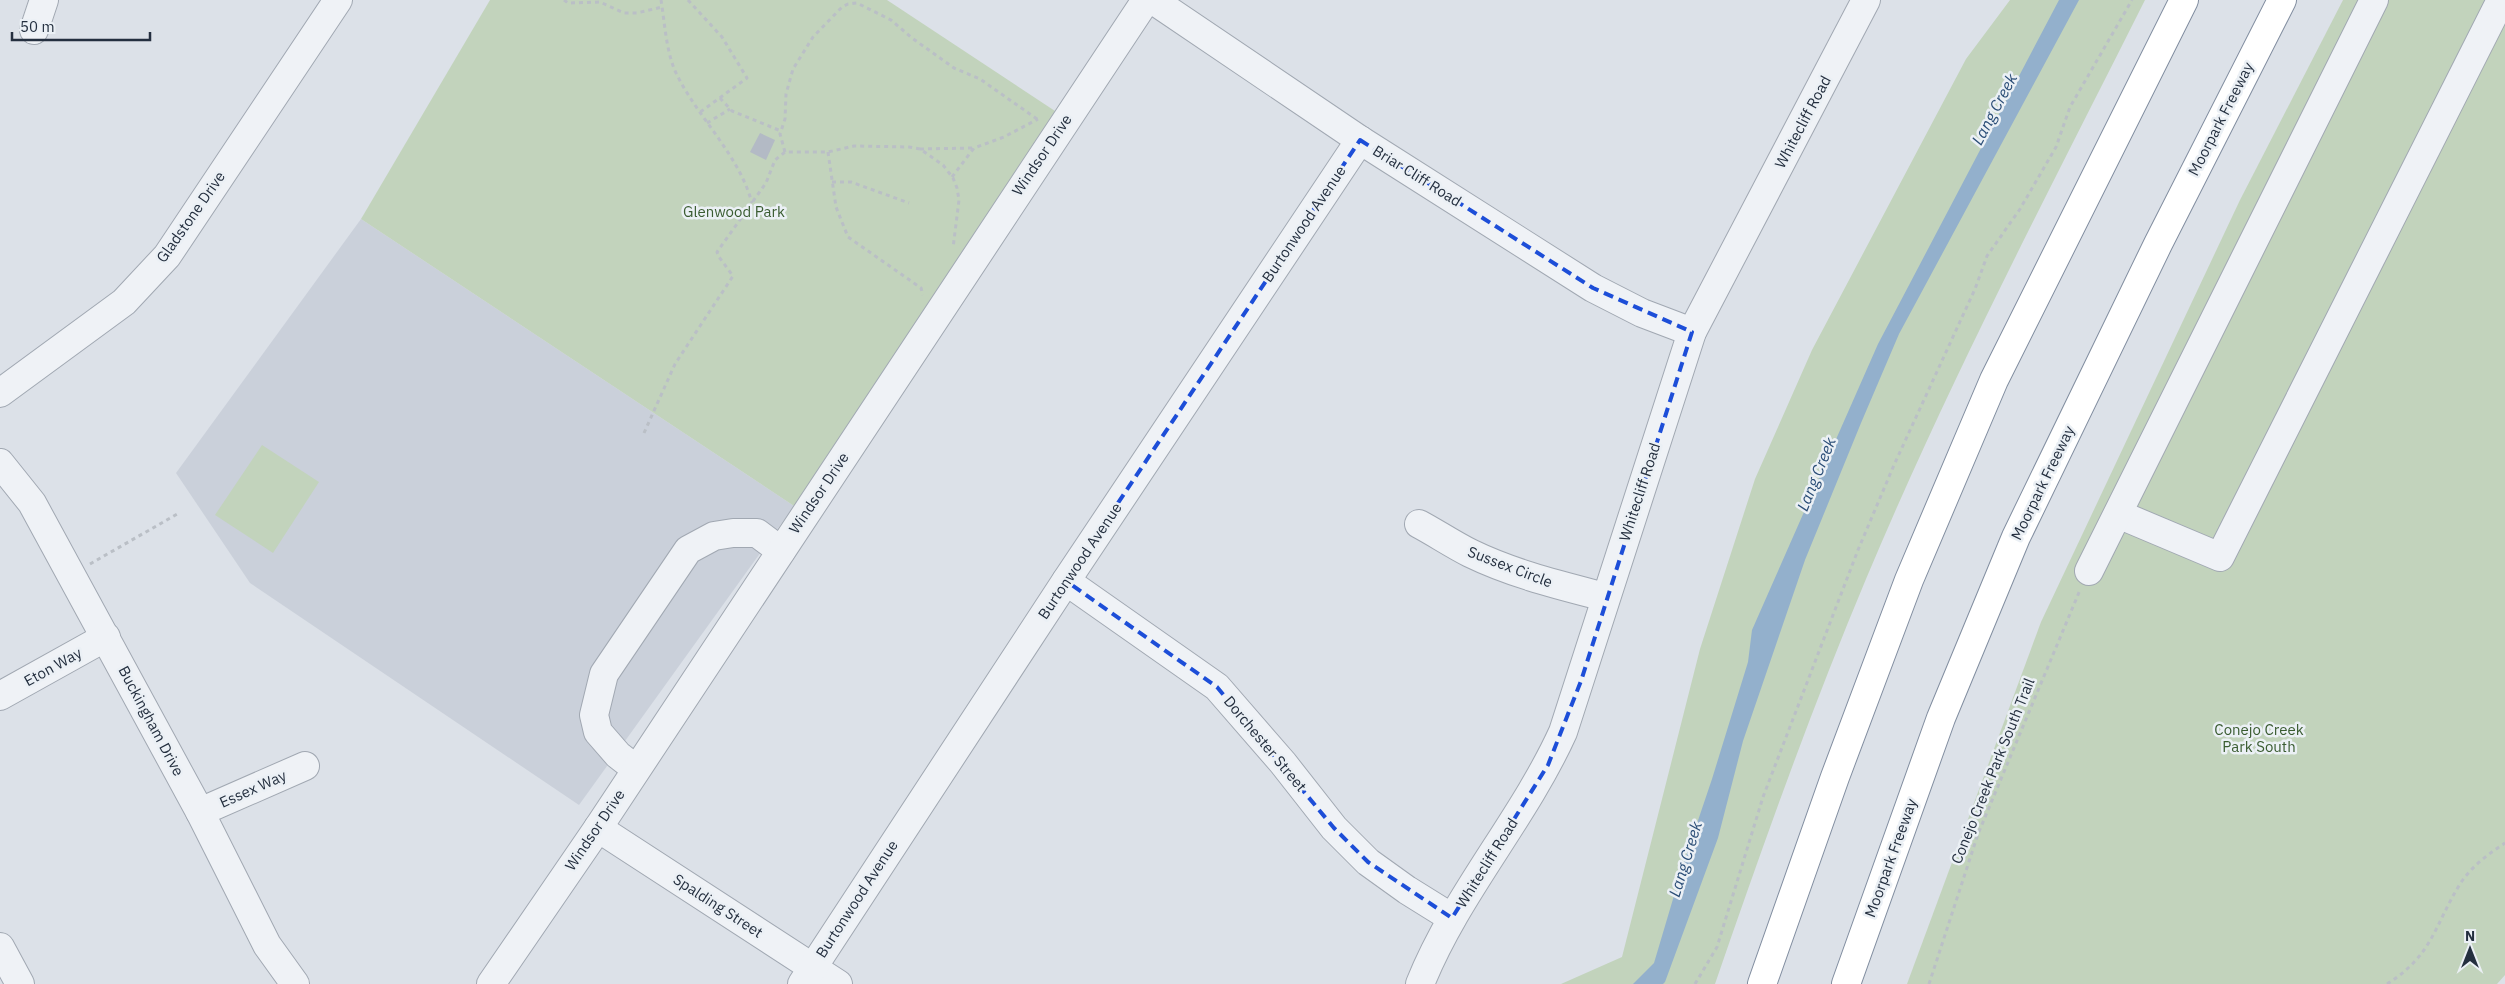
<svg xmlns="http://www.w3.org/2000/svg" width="2505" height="984" viewBox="0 0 2505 984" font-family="'IBM Plex Sans',sans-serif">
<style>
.built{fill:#cad0da}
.green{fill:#c2d3bc}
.water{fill:#93b0cc}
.building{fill:#b3bac5}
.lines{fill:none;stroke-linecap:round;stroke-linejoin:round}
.minor-casing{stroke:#a1a8b2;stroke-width:30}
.highway-casing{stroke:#828ea0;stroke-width:30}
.path{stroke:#babfc6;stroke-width:3;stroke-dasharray:4 4;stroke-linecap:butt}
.minor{stroke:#eff2f6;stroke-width:28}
.highway{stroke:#fff;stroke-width:28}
.marked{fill:none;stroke:#1d4ed8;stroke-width:4;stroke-dasharray:10 6;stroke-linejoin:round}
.labels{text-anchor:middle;stroke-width:5;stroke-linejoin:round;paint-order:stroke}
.street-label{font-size:15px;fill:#242f3f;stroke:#ebf0f5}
.park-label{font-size:15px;fill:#3a5c31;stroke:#ebf0f5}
.water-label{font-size:16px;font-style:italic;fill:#2b4e77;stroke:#ebf0f5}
</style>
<rect width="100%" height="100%" fill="#dce1e8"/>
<!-- built -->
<path class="built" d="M361,219l433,287 -215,299 -329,-222 -74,-110z"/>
<!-- green -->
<g class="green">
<path d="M490,0h397l168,111 -261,395 -433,-287z"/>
<path d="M2010,0h135c-96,191 -196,381 -279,579 -56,133 -104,269 -151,405h-154l61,-27 78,-308 55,-170 57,-129 154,-291z"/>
<path d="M2343,0h162v975l-8,9h-590l134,-362 199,-422z"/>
<path d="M262,445l57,37 -46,71 -58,-38z"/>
</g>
<!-- water -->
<path class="water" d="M2059,0h20l-180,334 -38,89 -56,137 -62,181 -25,97 -53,144 -2,2h-30l21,-21 30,-101 28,-83 36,-117 4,-32 126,-286z"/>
<!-- building -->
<path class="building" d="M760,133l15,7 -9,20 -16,-8z"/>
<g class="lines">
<defs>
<g id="minor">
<path d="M1153,0l207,140 233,148 49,25 50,19"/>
<path d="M34,30l10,-30"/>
<path d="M0,393l124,-91 43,-46 171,-256"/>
<path d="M0,463l32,40 168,309 67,133 28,39"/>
<path d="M2118,514l102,43 281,-557"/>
<path d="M1419,524c17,9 33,20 51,29 43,21 89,32 135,44"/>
<path d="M2089,571l285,-571"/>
<path d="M1066,581l151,106 66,76 51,65 34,34 39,28 45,28"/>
<path d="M0,696l106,-59"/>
<path d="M636,769l-18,-14 -20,-23 -4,-17 10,-41 84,-124 26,-14 19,-3h24l24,18"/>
<path d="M200,812l105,-46"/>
<path d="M598,828l240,156"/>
<path d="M0,947l20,37"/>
<path d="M491,984l107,-156 548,-828"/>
<path d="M802,984l264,-403 294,-441"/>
<path d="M1420,984c36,-90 103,-164 143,-252l129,-400 174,-332"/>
</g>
<g id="highway">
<path d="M1762,984l73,-207 74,-197 85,-200 190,-380"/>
<path d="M1846,984l95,-266 75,-181 142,-293 124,-244"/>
</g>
</defs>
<!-- minor casing -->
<use href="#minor" class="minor-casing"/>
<!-- highway casing -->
<use href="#highway" class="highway-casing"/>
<!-- path -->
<g class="path">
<path d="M564,0l4,3 32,-1 24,11h13l25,-6"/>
<path d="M661,0c4,24 5,53 16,75 22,44 62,80 75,128"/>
<path d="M688,0l34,37 25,41 -48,35"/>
<path d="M720,98l12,13 49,20"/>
<path d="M707,123l23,-14"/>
<path d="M920,149l53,-1"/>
<path d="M785,152l-5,-18 5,-15 1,-25 7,-25 20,-32 29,-30 6,-3 9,-1 34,17 21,18 42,30 26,11 57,40"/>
<path d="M828,152l8,55 12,30 73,51 2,7"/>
<path d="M952,177l22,-29 30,-11 34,-18"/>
<path d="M832,182h19l58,21"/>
<path d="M644,433l31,-69 58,-88 -14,-19 -2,-5 49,-69 9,-23 10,-8h43l26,-6 55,1 11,2 23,16 10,13 4,10 2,12 -6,48"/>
<path d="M90,564l89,-51"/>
<path d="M1695,984l22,-37 46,-150 95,-247 36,-85 81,-176 12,-33 33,-47 36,-62 14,-40 62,-107"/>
<path d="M1929,984l49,-150 102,-244"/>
<path d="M2387,984c46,-29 47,-58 73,-100 11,-17 28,-30 45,-41"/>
</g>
<!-- minor -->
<use href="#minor" class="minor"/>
<!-- highway -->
<use href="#highway" class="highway"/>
</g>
<!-- marked area -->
<path class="marked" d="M1360,140l233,148 99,44 -111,349 -33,84 -96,153 -84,-56 -34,-34 -117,-141 -151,-106z"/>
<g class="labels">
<!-- street labels -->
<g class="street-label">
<text transform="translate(2221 119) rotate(-63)" y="5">Moorpark Freeway</text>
<text transform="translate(1803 122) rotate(-62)" y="5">Whitecliff Road</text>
<text transform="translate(1042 155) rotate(-56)" y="5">Windsor Drive</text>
<text transform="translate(1417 176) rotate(32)" y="5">Briar Cliff Road</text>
<text transform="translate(191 217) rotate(-55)" y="5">Gladstone Drive</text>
<text transform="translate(1304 224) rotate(-56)" y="5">Burtonwood Avenue</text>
<text transform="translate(2043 483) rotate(-64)" y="5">Moorpark Freeway</text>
<text transform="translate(1640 492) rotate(-72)" y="5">Whitecliff Road</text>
<text transform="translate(819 493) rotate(-56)" y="5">Windsor Drive</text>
<text transform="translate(1080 561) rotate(-56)" y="5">Burtonwood Avenue</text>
<text transform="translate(1510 567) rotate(21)" y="5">Sussex Circle</text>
<text transform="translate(53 667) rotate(-29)" y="5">Eton Way</text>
<text transform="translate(151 721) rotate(62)" y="5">Buckingham Drive</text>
<text transform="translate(1265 744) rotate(50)" y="5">Dorchester Street</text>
<text transform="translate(1993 771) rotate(-68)" y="5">Conejo Creek Park South Trail</text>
<text transform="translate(253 789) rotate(-24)" y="5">Essex Way</text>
<text transform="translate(595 830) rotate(-56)" y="5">Windsor Drive</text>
<text transform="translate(1891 858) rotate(-70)" y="5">Moorpark Freeway</text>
<text transform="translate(1487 863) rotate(-58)" y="5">Whitecliff Road</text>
<text transform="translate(857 899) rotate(-57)" y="5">Burtonwood Avenue</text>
<text transform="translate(718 906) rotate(33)" y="5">Spalding Street</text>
</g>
<!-- park labels -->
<g class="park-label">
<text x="734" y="217">Glenwood Park</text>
<text x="2259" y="735">Conejo Creek<tspan x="2259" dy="17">Park South</tspan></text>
</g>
<!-- water labels -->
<g class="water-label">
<text transform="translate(1994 109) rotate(-62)" y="6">Lang Creek</text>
<text transform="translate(1816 474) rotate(-68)" y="6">Lang Creek</text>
<text transform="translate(1685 859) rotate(-73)" y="6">Lang Creek</text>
</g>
</g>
<!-- north arrow -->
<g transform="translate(2470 949)" stroke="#ebf0f5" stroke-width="4" paint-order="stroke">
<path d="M0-4L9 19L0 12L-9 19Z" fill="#242f3f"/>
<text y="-8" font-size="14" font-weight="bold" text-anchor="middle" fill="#242f3f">N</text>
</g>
<!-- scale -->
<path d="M12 32v8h138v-8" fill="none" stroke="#242f3f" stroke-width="2.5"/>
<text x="20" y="32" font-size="15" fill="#242f3f" stroke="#ebf0f5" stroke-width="4" paint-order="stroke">50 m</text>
</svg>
